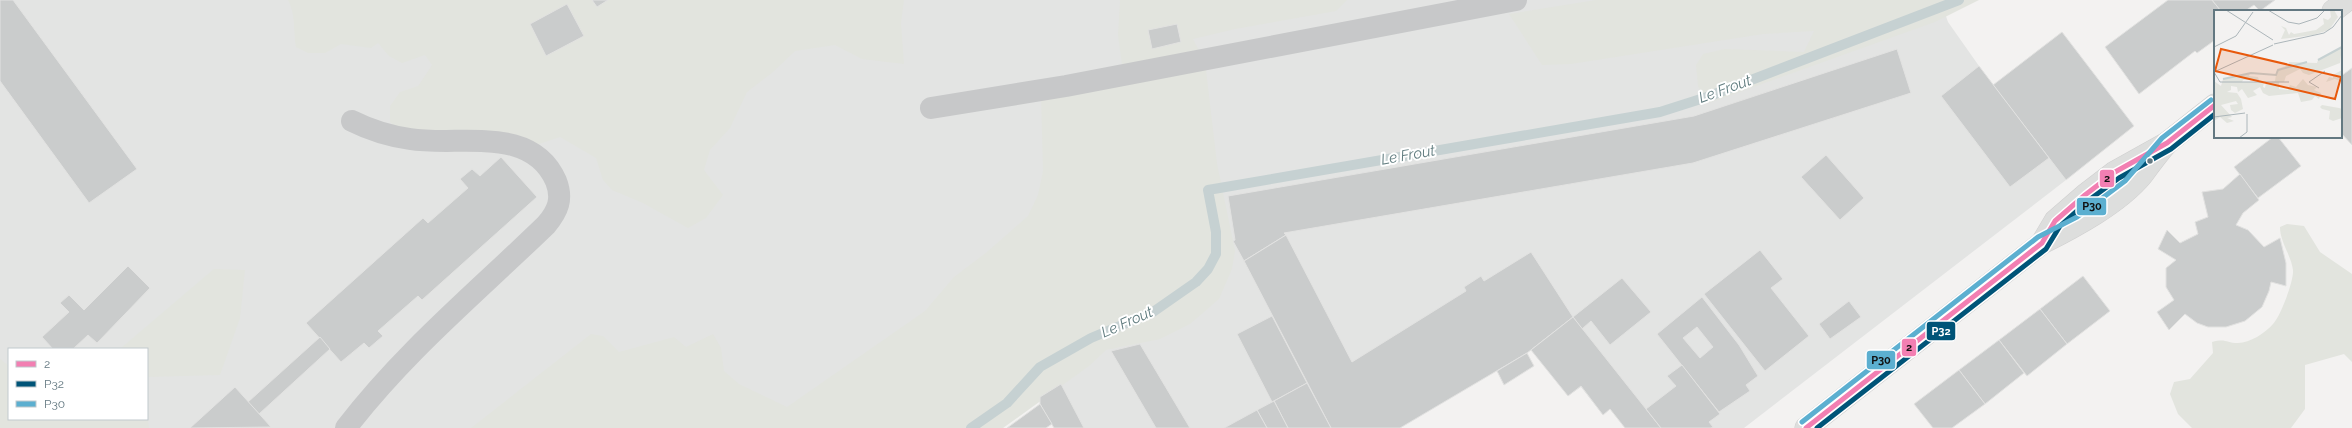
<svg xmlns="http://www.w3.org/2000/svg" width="2352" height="428" viewBox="0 0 2352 428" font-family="Raleway,sans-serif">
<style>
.built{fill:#e3e4e3;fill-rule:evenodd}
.green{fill:#e2e4de}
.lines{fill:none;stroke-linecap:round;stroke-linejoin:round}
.stream{stroke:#c6d1d2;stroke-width:10}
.building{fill:#cacccc;stroke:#e2e2e1;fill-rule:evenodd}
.major-casing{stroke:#cfcfcf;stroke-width:23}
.minor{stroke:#c7c8c9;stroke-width:22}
.major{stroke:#dddedd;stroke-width:22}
.bus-1-casing{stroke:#fff;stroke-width:8}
.bus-2-casing{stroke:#fff;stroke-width:8}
.bus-3-casing{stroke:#fff;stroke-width:8}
.bus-1{stroke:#f27fb2;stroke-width:5}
.bus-2{stroke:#005478;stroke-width:5}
.bus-3{stroke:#5cafd0;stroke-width:5}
.bus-dot{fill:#637881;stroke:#fff;stroke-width:1.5}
.labels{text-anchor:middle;stroke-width:4;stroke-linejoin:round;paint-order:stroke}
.water-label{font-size:15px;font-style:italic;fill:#5f7b7e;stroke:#fff}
.inset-river{fill:none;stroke:#c6d1d2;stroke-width:2}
.inset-road{fill:none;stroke:#acb6ba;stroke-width:1}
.view{fill:#e8590c;fill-opacity:0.15;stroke:#e8590c;stroke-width:2}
.inset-edge{fill:none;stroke:#637881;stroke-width:2}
.line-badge{stroke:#fff;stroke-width:1.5}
.badge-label{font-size:11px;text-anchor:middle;font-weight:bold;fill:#fff}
.pale-badge-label{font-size:11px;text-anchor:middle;font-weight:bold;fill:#111}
</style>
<rect width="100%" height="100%" fill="#f3f2f1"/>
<!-- built -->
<path class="built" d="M0,0h1946l-5,2 7,20 31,44 87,114 -322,248h-119l-15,-19 -7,6 -22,-28 -13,9 -37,-46 -131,78h-346l-15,-27 -81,27h-958zM9,349h138v70h-138z"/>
<!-- green -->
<g class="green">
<path d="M288,0h616l-3,23 3,41 -42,-5 -27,-14 -40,6 -22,21 -26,20 -17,36 -20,22 -6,20 19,25 -17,23 -18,10 -47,-26 -29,-12 -9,-10 -7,-22 -36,-21 -51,17 -26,-3 -21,-21 -41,5 -20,-2 -11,-11v-16l10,-14 18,-6 14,-21 -7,-10 -23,8 -13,-7 -11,-13 -7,5 -30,-4 -16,9h-17l-12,-6c-3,-16 0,-33 -8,-47z"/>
<path d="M1120,0h227l-11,11 -101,18 -42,10 12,23 12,102 18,87 -3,18 -13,30 -29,25 -30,15 -54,11 -17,16 -86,62h-532l120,-94 12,2 16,16 55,-15 12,10 27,-13 8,14 3,23 15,13 48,23 138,-96 29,-34 33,-25 41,-36 10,-21 5,-24 -2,-76 83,-15 -6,-45z"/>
<path d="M1596,0h383l-44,22 -226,81 -11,-17 -2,-21 7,-11 22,-5 79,3 10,-21 -51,3 -192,30 -29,1 -33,-51z"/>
<path d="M2287,224l17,2 16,26 32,22v88l-8,-8 -39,11v44l-14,19h-99l-14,-14 -8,-20 4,-12 16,-3 23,-26 -1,-11c14,-4 14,1 26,1 12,0 27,-10 35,-19 7,-7 21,-43 20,-54 -2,-15 -13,-28 -13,-43z"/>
<path d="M214,269l31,1 -5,48 -20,57 -73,2v-28h-27z"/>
<path d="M0,359l9,7v53h138v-7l2,16h-149z"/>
</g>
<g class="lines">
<!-- stream -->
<path class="stream" d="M971,428l36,-25 33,-36 51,-29 62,-26 43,-30 12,-13 8,-15v-22l-8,-42 452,-78 47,-15 252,-97"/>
</g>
<!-- building -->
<g class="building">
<path d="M0,0h13l124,169 -48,34 -89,-122z"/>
<path d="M592,0h16l-11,7z"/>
<path d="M2168,0h44l9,11h-6v29l-18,13 -2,-2 -56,43 -34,-47z"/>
<path d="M2212,0h63l-15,11 -6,-6 -9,6h-24z"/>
<path d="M567,4l17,32 -38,20 -16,-32z"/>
<path d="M1177,24l4,18 -29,7 -4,-19z"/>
<path d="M2062,32l72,94 -68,54 -73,-95z"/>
<path d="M1897,49l14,44 -218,70 -409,70 2,2 -42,26 -11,-20 2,-1 -7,-44 466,-80z"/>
<path d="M1979,66l70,92 -39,29 -69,-91z"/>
<path d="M2352,68v77l-11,-12v-57z"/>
<path d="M2273,137h5l23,29 -43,32 -24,-31z"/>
<path d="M1826,155l38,43 -24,22 -39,-43z"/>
<path d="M501,157l36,40 -115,103 -4,-4 -40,35 5,5 -14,12 -5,-5 -23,19 -35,-39 117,-105 5,5 40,-35 -8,-9 12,-10 8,7z"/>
<path d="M2240,174l19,26 -16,13 -7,12 12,5 16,17 16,-9 6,25v23l-15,-4 -2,9 -7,16 -17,14 -19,6h-18l-11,-4 -12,-9 -16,16 -12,-18 17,-12 -8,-13v-19l10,-8 -18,-11 9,-19 13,13 18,-9 -3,-12 13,-5 -6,-25 21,-3z"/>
<path d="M1286,235l66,127 114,-71 -2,-4 17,-11 3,5 47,-29 42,65 -46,36 -127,75h-69l-87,-167z"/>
<path d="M1760,250l23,29 -12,9 38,48 -44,35 -61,-77z"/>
<path d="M128,266l22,22 -53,55 -9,-8 -15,14h-20l-11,-12 27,-25 -9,-9 9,-8 15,15z"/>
<path d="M2083,276l27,35 -43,33 -27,-35z"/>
<path d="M1622,278l29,34 -41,33 -19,-24 -9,8 -9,-12z"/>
<path d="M1702,297l37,48 19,31 -12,9 4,6 -31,21 -62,-78zM1697,327l16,20 -13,11 -17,-20z"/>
<path d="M1849,301l12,16 -31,22 -11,-15z"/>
<path d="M2040,309l27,35 -40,32 -28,-36z"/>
<path d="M1272,316l35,67 -35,19 -35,-68z"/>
<path d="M1573,317l73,92 15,19h-36l-15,-19 -7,6 -22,-29 -13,10 -37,-46z"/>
<path d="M320,337l10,12 -71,65 -11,-12z"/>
<path d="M1999,340l25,33 -39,31 -26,-34z"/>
<path d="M1140,344l50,84h-34l-45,-77z"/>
<path d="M1527,353l7,13 -30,19 -7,-14z"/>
<path d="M1682,365l38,49 -11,8 4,5 -2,1h-50l-15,-19 30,-23 -9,-10z"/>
<path d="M1959,370l26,34 -33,24h-19l-19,-24z"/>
<path d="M1307,383l24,45h-43l-14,-27z"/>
<path d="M1061,384l23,44h-30l-14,-24v-7z"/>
<path d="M235,387l36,40 -81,1z"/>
<path d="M1274,401l14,27h-21l-10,-18z"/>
<path d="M1040,404l12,20 -6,4h-39z"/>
<path d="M1257,410l10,18h-43z"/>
</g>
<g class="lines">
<defs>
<g id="major">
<path d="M2333,11l14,-11"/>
<path d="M2042,243l13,-22 30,-26 30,-23 52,-29 48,-38"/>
<path d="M1806,428l236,-185c32,-16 77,-40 100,-68 8,-11 16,-22 25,-32"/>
</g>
</defs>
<!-- major casing -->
<use href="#major" class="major-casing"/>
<!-- minor -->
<g class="minor">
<path d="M931,108l135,-22 450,-86"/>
<path d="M346,428c58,-76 132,-137 200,-203 12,-14 17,-26 10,-44 -25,-57 -97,-34 -146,-42 -21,-3 -40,-9 -58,-18"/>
</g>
<!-- major -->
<use href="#major" class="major"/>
<defs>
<path id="bus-1" d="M1806,428l236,-185 13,-22 30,-26 30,-23 52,-29 48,-38"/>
<path id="bus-2" d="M1817,428l229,-179 14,-23 29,-26 30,-22 52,-29 44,-35"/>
<path id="bus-3" d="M1802,422l236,-185 39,-20 48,-36 37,-43 49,-38"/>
</defs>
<!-- bus-1 casing -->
<use href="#bus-1" class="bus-1-casing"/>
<!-- bus-2 casing -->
<use href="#bus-2" class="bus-2-casing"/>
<!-- bus-3 casing -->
<use href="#bus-3" class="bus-3-casing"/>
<!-- bus-1 -->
<use href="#bus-1" class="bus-1"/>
<!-- bus-2 -->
<use href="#bus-2" class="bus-2"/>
<!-- bus-3 -->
<use href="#bus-3" class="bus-3"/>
</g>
<!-- markers -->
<circle class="bus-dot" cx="2150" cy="161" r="3.5"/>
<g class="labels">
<!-- water labels -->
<g class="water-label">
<text transform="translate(1725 89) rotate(-20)" y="5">Le Frout</text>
<text transform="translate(1408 155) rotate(-10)" y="5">Le Frout</text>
<text transform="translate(1127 322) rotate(-24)" y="5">Le Frout</text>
</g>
</g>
<!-- overview -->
<g transform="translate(2214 10)">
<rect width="128" height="128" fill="#f3f2f1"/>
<path d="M116,0h4l4,7 -9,13 -16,5 -32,4 4,-9 -4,-4 5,2 3,7 2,-3 3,2 22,-4 8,-6 -1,-6 5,2 3,-3zM128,37l-2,16 -31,12 -6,-2 -3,-4 -14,7 -2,6h-5v7l9,1 2,-5 6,2 7,-8 5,6 9,2 -3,3 7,3 -2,6 -4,-3 -3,4 -11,2 -3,-9 -29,3 -6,-3 -3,-6 -7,4 4,4 -9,3 -6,-9 -4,3 -1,-5 -6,-1v4l-4,2 10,1 4,6 2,10 -8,4 -4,-3 -1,-5 8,-1 -2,-3 -15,4 11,12 -5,1 7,3 -7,2 -7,-6 -6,4v-40l7,5 2,-7 27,-6 -1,3 9,1 1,3h-16l-1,2h22l-1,5 2,1 1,-5 9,-2 2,-12 12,-4v-3l28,1 1,-3zM128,60v12l-7,-3 -9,3 3,-5 4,1v-3zM108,95l17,3 3,1v9l-9,3 -4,-2 1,-8 -8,-2 -2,-2z" fill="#e2e4de"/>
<path class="inset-river" d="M104,50l24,-13M9,69l28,-6 25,2 2,-5 29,-8"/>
<path class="inset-road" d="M12,0l47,30M54,0l20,12 11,2 18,-6 8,-8M60,34l50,-11 9,-6 9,-12M0,37l22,-11 17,-24M0,62l6,10h69M0,62l59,-27M105,78l-10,-6 16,-11M0,107l31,-4M25,128l8,-6v-18"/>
<path class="view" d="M7,39l120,28 -6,22 -120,-28z"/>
<rect width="128" height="128" class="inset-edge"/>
</g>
<g class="line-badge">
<rect x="2099" y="169" width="16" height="19" rx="4" fill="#f27fb2"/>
<rect x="2076" y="197" width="31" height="19" rx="4" fill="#5cafd0"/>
<rect x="1926" y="321" width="30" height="20" rx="4" fill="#005478"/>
<rect x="1901" y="338" width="16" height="19" rx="4" fill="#f27fb2"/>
<rect x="1866" y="350" width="30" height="20" rx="4" fill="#5cafd0"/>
</g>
<g class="badge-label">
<text x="1941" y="335">P32</text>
</g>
<g class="pale-badge-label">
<text x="2107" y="182">2</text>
<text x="2092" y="210">P30</text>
<text x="1909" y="351">2</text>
<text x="1881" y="364">P30</text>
</g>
<!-- legend -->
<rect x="8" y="348" width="140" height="72" fill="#ffffff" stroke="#c1c9cd"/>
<rect x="16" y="361" width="20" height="6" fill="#f27fb2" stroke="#c1c9cd"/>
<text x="44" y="368" font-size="12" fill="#637881">2</text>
<rect x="16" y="381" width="20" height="6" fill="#005478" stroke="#c1c9cd"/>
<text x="44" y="388" font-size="12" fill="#637881">P32</text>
<rect x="16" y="401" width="20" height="6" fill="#5cafd0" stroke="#c1c9cd"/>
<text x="44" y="408" font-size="12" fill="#637881">P30</text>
</svg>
